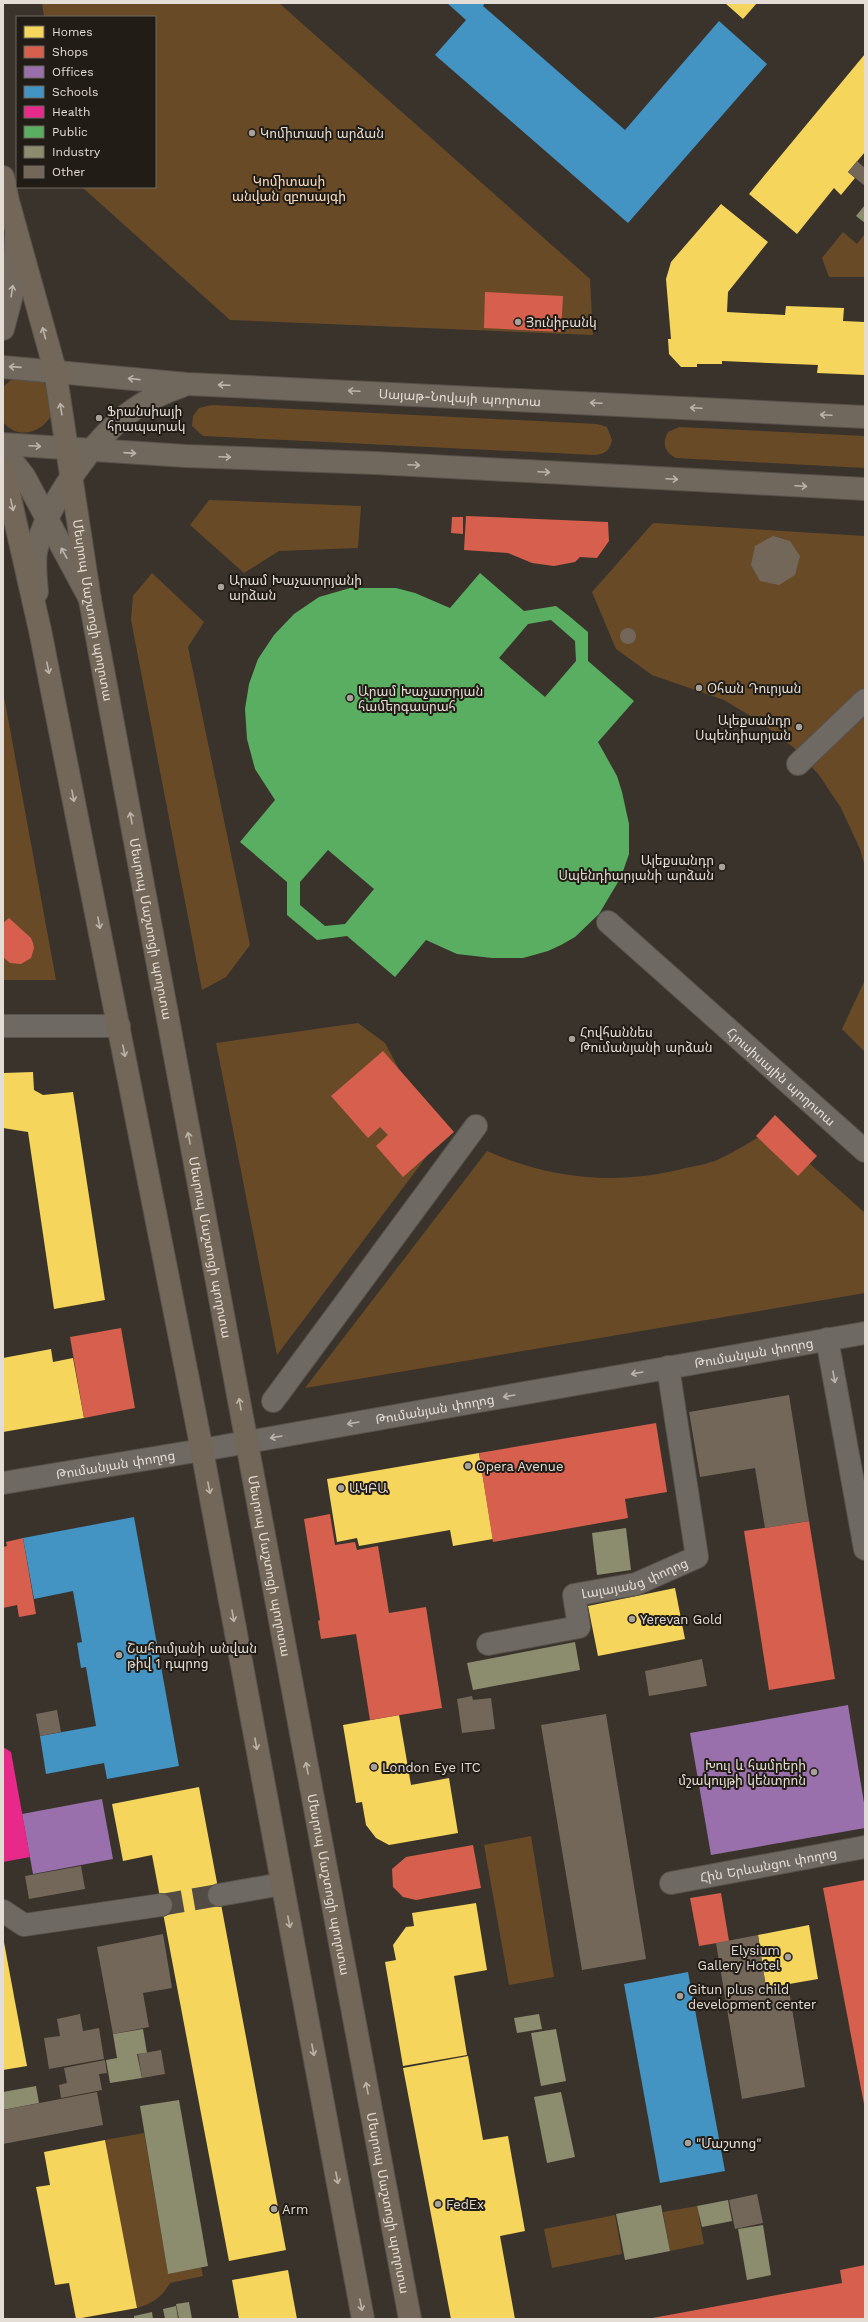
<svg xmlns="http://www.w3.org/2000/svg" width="868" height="2322" viewBox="0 0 868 2322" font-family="'Work Sans','Noto Sans Armenian',sans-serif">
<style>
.green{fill:#694a27}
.homes{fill:#f6d55c}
.shops{fill:#d6604d}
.offices{fill:#9970ab}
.schools{fill:#4393c3}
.health{fill:#e7298a}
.public{fill:#5aae61;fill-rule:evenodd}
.industry{fill:#8c8c6e}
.building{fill:#736759}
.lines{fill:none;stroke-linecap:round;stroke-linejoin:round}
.minor-tunnel{stroke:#534c45;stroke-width:22;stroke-dasharray:22 11;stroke-linecap:butt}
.minor-casing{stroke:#57514b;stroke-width:24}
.major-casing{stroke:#57514b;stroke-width:24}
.highway-casing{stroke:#57514b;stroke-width:24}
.minor{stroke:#6f6964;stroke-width:22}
.major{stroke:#70685d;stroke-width:22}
.highway{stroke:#726758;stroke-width:22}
.oneway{stroke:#bbb4ab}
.oneway2{stroke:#bcb4a9}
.oneway3{stroke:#bbb4ad}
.poi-dot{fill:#a8a29a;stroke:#211c16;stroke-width:1.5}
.labels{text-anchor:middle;stroke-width:4;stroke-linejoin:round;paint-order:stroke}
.poi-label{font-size:13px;fill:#e4ddd5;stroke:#211c16;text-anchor:start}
.park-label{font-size:13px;fill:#f9ddc0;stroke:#211c16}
.street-label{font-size:13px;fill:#e4ddd5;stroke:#211c16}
</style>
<rect width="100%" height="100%" fill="#39332c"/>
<!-- green -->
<g class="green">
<path d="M42,3h237l311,276 3,56 -363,-15 -148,-133h73v-170h-111z"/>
<path d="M843,232l14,12 8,-10v43h-36l-7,-19z"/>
<path d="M20,377l22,4 5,5 4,30c-10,17 -34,24 -48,6v-35l9,-8z"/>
<path d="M212,405l385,19 10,3 5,13c-2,10 -7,14 -17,15l-392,-19 -11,-10 1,-10 6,-8z"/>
<path d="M679,427l186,9v32l-189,-10c-12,-6 -14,-15 -8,-26z"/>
<path d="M209,500l152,6 -3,42 -79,3 -35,22 -54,-48z"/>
<path d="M653,523l212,13v331l-5,-18 -19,-41 -22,-33 -26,-28 -34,-26 -35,-21 -72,-25 -36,-26 -24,-57z"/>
<path d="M152,573l52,49 -16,25 62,298 -24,32 -24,13 -71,-370 2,-24z"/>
<path d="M3,691l53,289h-53z"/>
<path d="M865,974v78l-23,-23 22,-47z"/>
<path d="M358,1023l27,20 15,28 48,57 -171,227 -61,-312z"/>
<path d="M771,1129l94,84v80l-560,95 182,-237c63,28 131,35 199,17 9,-2 20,-4 29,-7 20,-9 38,-20 56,-32z"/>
<path d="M531,1836l23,141 -45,8 -25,-140z"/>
<path d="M144,2133l24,140 33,-6 2,9 -33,7c-9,15 -17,20 -33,25l-32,-168z"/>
<path d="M697,2206l7,38 -34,7 -7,-39z"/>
<path d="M615,2215l7,39 -70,14 -8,-39z"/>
</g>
<!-- homes -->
<g class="homes">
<path d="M725,3h32l-14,16z"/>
<path d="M865,54v98l-17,20 7,6 -14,17 -7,-7 -37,46 -48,-40z"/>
<path d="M721,204l47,38 -40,50 -1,20 58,3 1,-9 58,2 -1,13 22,1v53l-48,-2 1,-8 -96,-4v3h-25v3h-16l-12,-13 -1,-15h3l-5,-60 5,-17z"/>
<path d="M33,1072l1,18 9,5 30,-3 32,208 -51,9 -26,-177 -25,-4v-55z"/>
<path d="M51,1349l2,13 20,-4 11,60 -81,14v-74z"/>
<path d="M479,1453l14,86 -40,7 -3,-16 -91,16 -2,-8 -20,4 -10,-63z"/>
<path d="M675,1588l10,51 -87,17 -10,-50z"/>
<path d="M399,1715l12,70 38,-7 9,55 -69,12 -13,-7 -10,-13 -4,-23 -6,1 -13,-78z"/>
<path d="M199,1787l87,463 -57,11 -77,-406 -29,6 -11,-57z"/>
<path d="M476,1903l11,67 -33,6 13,79 -64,11 -18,-104 11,-2 -3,-15 13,-18 8,-1 -2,-13z"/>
<path d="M809,1925l9,54 -52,9 -8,-53z"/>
<path d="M3,1937l24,129 -24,4z"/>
<path d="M468,2056l15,84 25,-4 17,95 -25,5 15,83h-64l-48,-251z"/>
<path d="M105,2140l32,168 -61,11 -7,-36 -14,2 -19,-98 14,-2 -6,-33z"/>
<path d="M288,2270l9,49h-58l-7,-39z"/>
</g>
<!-- shops -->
<g class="shops">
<path d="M485,292l78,4 -2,36 -77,-4z"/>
<path d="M466,516l142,6 1,19 -12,17 -17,-1 -5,5 -21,4 -22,-3 -24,-10 -44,-3z"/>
<path d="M452,517h11v17l-12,-1z"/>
<path d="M9,918l22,20 2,5 1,5 -3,10 -10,6 -11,-1 -7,-6v-34z"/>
<path d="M383,1051l71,81 -51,45 -27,-31 12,-11 -8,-8 -12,11 -37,-42z"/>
<path d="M775,1115l42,41 -19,20 -42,-40z"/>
<path d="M121,1328l14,80 -51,10 -14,-81z"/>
<path d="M656,1423l11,69 -42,7 3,19 -135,24 -14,-89z"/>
<path d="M330,1514l5,31 20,-3 2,8 21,-4 11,67 37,-6 16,101 -72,12 -14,-86 -35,5 -3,-18 2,-1 -16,-101z"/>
<path d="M809,1521l26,158 -66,11 -25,-159z"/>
<path d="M23,1538l13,76 -17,3 -2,-12 -14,3v-61l4,-1 -1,-4z"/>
<path d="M473,1845l8,43 -65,12 -13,-3 -10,-10 -1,-18 14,-12z"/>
<path d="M865,1880v224h-1l-41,-216z"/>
<path d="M721,1893l8,48 -30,5 -9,-48z"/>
<path d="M865,2265v54h-218l195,-36 -2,-13z"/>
</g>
<!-- offices -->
<g class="offices">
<path d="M848,1705l17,104v19l-154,27 -21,-122z"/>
<path d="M102,1799l11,60 -80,15 -11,-60z"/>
</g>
<!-- schools -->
<g class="schools">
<path d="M447,3h38l-2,3 142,124 94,-109 48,43 -139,159 -193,-168 31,-35z"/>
<path d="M134,1517l45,249 -72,13 -3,-16 -58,11 -6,-38 56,-10 -10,-59 -5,1 -4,-25 5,-1 -9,-51 -39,8 -11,-61z"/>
<path d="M688,1972l37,199 -65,12 -36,-199z"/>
</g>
<!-- health -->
<path class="health" d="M3,1747l8,5 19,105 -27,5z"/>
<!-- public -->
<path class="public" d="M480,573l44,38 32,-5 13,10 19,16v29l46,40 -36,41 19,34 5,16 7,32v30l-8,23 -22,37 -24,23 -14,8 -13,6 -25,7h-31l-35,-4 -31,-14 -31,37 -48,-41 -30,4 -30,-25v-33l-47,-40 35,-42 -20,-31 -8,-30 -2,-30 4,-25 9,-25 16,-24 20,-21 25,-17 31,-9h46l19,5 35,15zM551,620l24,21 1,20 -31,36 -46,-39 29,-34zM328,850l46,39 -29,35 -20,2 -25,-21v-23z"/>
<!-- industry -->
<g class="industry">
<path d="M865,205v18l-9,-7z"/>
<path d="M626,1528l5,42 -34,5 -5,-42z"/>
<path d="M575,1642l5,28 -107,20 -6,-27z"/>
<path d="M539,2014l3,15 -25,4 -3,-15z"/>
<path d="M143,2029l4,24 -10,1 5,24 -32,5 -4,-23 17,-3 -6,1 -4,-24z"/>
<path d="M556,2029l10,52 -25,5 -10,-53z"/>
<path d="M36,2086l3,17 -36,7v-18z"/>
<path d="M561,2092l14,65 -28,6 -13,-66z"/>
<path d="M179,2100l29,166 -40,8 -28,-168z"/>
<path d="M728,2200l4,21 -30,6 -5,-21z"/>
<path d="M661,2205l9,46 -45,9 -9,-46z"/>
<path d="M763,2225l8,50 -24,5 -9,-51z"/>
<path d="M189,2302l3,17h-13l-3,-15z"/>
<path d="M176,2306l2,13h-13l-2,-10z"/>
<path d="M152,2312l1,7h-19v-3z"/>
</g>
<!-- building -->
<g class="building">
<path d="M857,161l8,7v18l-17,-14z"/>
<path d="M773,536l17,5 10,15 -5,19 -16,10 -19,-4 -9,-16 4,-19z"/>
<circle cx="628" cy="636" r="8"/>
<path d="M789,1395l20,126 -44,7 -10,-60 -55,9 -11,-65z"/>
<path d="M702,1659l5,27 -58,10 -4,-25z"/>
<path d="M472,1696l1,4 18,-2 4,31 -33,4 -5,-34z"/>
<path d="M57,1710l4,22 -21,4 -4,-22z"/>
<path d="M606,1714l40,245 -64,11 -41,-245z"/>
<path d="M81,1866l4,23 -56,10 -4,-23z"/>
<path d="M163,1934l9,54 -29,5 6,34 -36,7 -16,-87z"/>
<path d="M758,1935l8,53 22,-4 17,103 -63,12 -26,-156z"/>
<path d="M80,2014l3,17 16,-3 5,31 -55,10 -5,-31 16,-2 -3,-17z"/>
<path d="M161,2050l4,24 -23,4 -4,-24z"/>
<path d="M105,2060l2,13 -8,1 3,16 -41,8 -2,-13 8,-2 -3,-15z"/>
<path d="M97,2092l6,33 -100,19v-34z"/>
<path d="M757,2194l6,29 -28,6 -6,-29z"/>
</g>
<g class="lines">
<!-- minor-tunnel -->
<path class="minor-tunnel" d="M161,1905l58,-10"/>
<defs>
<g id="minor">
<path d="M798,764l67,-64"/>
<path id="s1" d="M608,922l257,229"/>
<path d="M3,1026h116"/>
<path d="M827,1339l38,210"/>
<path d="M273,1401l203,-275"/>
<path id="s2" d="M3,1483l199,-33 663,-117"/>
<path id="s3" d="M488,1644l91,-17 -5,-32 62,-11 61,-27 -29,-190"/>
<path id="s4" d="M671,1883l194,-36"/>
<path d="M219,1895l63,-11"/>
<path d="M3,1911l21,14 137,-20"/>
</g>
<g id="major">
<path d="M3,329l10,-38 3,-56"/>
<path id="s5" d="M3,367l184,17 678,33"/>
<path d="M3,444l183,12 189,7 490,26"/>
<path d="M3,449l21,27 66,123"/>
<path d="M37,592c-1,-13 -3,-27 -1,-40 8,-45 60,-116 97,-142 16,-11 31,-18 49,-24"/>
</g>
<g id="highway">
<path id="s6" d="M3,177l5,24 47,169 35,230 320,1719"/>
<path d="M3,467l37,163 162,820 161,869"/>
</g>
</defs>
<!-- minor casing -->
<use href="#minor" class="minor-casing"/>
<!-- major casing -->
<use href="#major" class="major-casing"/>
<!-- highway casing -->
<use href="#highway" class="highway-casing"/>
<!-- minor -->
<use href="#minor" class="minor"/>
<!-- major -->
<use href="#major" class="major"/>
<!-- highway -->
<use href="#highway" class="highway"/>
</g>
<!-- one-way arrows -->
<defs><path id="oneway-shaft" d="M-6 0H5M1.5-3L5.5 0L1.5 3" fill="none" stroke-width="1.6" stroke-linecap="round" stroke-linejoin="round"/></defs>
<g class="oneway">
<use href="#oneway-shaft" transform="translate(12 291) rotate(-81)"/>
<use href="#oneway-shaft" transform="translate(15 367) rotate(-176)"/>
<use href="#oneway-shaft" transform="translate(134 379) rotate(-174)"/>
<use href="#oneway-shaft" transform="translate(224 385) rotate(-178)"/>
<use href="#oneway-shaft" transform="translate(354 391) rotate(-177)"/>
<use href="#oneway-shaft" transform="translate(596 403) rotate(-177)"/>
<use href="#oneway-shaft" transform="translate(696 408) rotate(-177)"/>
<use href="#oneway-shaft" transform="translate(826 415) rotate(-177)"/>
<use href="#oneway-shaft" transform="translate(35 446) rotate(3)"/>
<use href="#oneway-shaft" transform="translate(130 453) rotate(4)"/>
<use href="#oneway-shaft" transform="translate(225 457) rotate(2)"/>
<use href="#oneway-shaft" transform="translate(414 465) rotate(3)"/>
<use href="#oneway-shaft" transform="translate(544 472) rotate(3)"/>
<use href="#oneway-shaft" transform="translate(672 479) rotate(3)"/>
<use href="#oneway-shaft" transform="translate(801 486) rotate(3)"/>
<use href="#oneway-shaft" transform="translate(64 553) rotate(-119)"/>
</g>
<g class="oneway2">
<use href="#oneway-shaft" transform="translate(44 333) rotate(-105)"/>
<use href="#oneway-shaft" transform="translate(61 409) rotate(-99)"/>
<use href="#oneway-shaft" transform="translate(12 505) rotate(77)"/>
<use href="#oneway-shaft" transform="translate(48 668) rotate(79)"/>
<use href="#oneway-shaft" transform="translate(73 796) rotate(79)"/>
<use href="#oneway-shaft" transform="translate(131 818) rotate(-100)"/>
<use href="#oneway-shaft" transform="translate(99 923) rotate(79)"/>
<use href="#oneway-shaft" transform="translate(124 1051) rotate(79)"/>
<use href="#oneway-shaft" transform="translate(189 1138) rotate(-101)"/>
<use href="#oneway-shaft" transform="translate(240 1404) rotate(-100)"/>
<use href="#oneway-shaft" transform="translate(209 1488) rotate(79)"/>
<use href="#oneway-shaft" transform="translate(233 1616) rotate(80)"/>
<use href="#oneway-shaft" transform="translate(256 1744) rotate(80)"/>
<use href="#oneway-shaft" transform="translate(307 1768) rotate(-101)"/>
<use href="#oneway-shaft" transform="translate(289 1922) rotate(79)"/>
<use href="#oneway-shaft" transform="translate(313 2050) rotate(79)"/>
<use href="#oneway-shaft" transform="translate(367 2088) rotate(-101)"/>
<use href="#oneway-shaft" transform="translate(337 2178) rotate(79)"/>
<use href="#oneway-shaft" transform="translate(361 2305) rotate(79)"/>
</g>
<g class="oneway3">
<use href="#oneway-shaft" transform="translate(637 1373) rotate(170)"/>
<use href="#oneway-shaft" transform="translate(834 1377) rotate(80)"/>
<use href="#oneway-shaft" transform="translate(509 1396) rotate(170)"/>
<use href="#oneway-shaft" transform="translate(353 1423) rotate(170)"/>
<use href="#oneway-shaft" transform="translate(276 1437) rotate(170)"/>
</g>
<!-- markers -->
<g class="poi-dot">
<circle cx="252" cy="133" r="4"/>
<circle cx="518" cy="322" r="4"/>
<circle cx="99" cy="418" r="4"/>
<circle cx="221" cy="587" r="4"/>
<circle cx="699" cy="688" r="4"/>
<circle cx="350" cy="698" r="4"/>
<circle cx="799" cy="727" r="4"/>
<circle cx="722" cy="867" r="4"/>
<circle cx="572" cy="1039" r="4"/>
<circle cx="468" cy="1466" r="4"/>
<circle cx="341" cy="1488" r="4"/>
<circle cx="632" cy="1619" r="4"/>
<circle cx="119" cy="1655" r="4"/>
<circle cx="374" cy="1767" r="4"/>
<circle cx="814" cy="1772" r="4"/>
<circle cx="788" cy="1957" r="4"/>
<circle cx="680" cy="1996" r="4"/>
<circle cx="688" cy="2143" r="4"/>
<circle cx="438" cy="2204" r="4"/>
<circle cx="274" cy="2209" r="4"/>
</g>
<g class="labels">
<!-- poi labels -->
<g class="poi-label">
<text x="260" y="138">Կոմիտասի արձան</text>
<text x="526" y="327">Յունիբանկ</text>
<text x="107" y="416">Ֆրանսիայի<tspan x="107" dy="15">հրապարակ</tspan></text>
<text x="229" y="585">Արամ Խաչատրյանի<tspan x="229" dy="15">արձան</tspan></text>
<text x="707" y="693">Օհան Դուրյան</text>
<text x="358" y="696">Արամ Խաչատրյան<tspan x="358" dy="15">համերգասրահ</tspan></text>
<text x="791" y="725" text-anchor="end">Ալեքսանդր<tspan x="791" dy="15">Սպենդիարյան</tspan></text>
<text x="714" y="865" text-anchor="end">Ալեքսանդր<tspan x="714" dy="15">Սպենդիարյանի արձան</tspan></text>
<text x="580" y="1037">Հովհաննես<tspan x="580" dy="15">Թումանյանի արձան</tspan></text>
<text x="476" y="1471">Opera Avenue</text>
<text x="349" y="1493">ԱԿԲԱ</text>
<text x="640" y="1624">Yerevan Gold</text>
<text x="127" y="1653">Շահումյանի անվան<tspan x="127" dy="15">թիվ 1 դպրոց</tspan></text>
<text x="806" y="1770" text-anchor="end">Խուլ և համրերի<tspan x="806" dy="15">մշակույթի կենտրոն</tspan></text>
<text x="382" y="1772">London Eye ITC</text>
<text x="780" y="1955" text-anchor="end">Elysium<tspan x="780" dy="15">Gallery Hotel</tspan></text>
<text x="688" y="1994">Gitun plus child<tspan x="688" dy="15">development center</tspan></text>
<text x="696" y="2148">"Մաշտոց"</text>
<text x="446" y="2209">FedEx</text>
<text x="282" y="2214">Arm</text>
</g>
<!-- park labels -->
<g class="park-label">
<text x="289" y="186">Կոմիտասի<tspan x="289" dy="15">անվան զբոսայգի</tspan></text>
</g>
<!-- street labels -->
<g class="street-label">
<text dy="5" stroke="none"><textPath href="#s5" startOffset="458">Սայաթ-Նովայի պողոտա</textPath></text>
<text dy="5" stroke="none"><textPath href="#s6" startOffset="443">Մեսրոպ Մաշտոցի պողոտա</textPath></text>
<text dy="5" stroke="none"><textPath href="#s6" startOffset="767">Մեսրոպ Մաշտոցի պողոտա</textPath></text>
<text dy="5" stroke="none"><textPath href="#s1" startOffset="232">Հյուսիսային պողոտա</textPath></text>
<text dy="5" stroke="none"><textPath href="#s6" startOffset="1091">Մեսրոպ Մաշտոցի պողոտա</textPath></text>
<text dy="5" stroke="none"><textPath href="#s2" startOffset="762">Թումանյան փողոց</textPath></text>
<text dy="5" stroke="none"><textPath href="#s2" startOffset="438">Թումանյան փողոց</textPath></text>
<text dy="5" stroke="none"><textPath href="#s2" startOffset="114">Թումանյան փողոց</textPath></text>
<text dy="5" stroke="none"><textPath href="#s6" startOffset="1415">Մեսրոպ Մաշտոցի պողոտա</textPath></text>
<text dy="5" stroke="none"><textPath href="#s3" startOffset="188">Լալայանց փողոց</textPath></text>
<text dy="5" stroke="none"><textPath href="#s4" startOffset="99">Հին Երևանցու փողոց</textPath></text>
<text dy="5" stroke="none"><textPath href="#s6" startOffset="1739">Մեսրոպ Մաշտոցի պողոտա</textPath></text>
<text dy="5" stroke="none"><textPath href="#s6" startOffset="2063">Մեսրոպ Մաշտոցի պողոտա</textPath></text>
</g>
</g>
<!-- border -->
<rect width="868" height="2322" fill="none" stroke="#e4ddd5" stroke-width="8"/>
<!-- legend -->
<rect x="16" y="16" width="140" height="172" fill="#211c16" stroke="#6f6962"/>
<rect x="24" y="26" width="20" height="12" fill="#f6d55c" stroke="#6f6962"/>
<text x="52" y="36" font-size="12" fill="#e4ddd5">Homes</text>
<rect x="24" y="46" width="20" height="12" fill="#d6604d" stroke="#6f6962"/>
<text x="52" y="56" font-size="12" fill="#e4ddd5">Shops</text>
<rect x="24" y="66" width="20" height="12" fill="#9970ab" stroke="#6f6962"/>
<text x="52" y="76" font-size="12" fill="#e4ddd5">Offices</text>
<rect x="24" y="86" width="20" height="12" fill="#4393c3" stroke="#6f6962"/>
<text x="52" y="96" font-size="12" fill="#e4ddd5">Schools</text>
<rect x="24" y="106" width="20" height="12" fill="#e7298a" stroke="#6f6962"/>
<text x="52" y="116" font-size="12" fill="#e4ddd5">Health</text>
<rect x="24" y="126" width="20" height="12" fill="#5aae61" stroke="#6f6962"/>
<text x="52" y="136" font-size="12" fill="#e4ddd5">Public</text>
<rect x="24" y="146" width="20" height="12" fill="#8c8c6e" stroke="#6f6962"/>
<text x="52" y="156" font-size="12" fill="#e4ddd5">Industry</text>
<rect x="24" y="166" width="20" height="12" fill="#736759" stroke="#6f6962"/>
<text x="52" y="176" font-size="12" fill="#e4ddd5">Other</text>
</svg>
